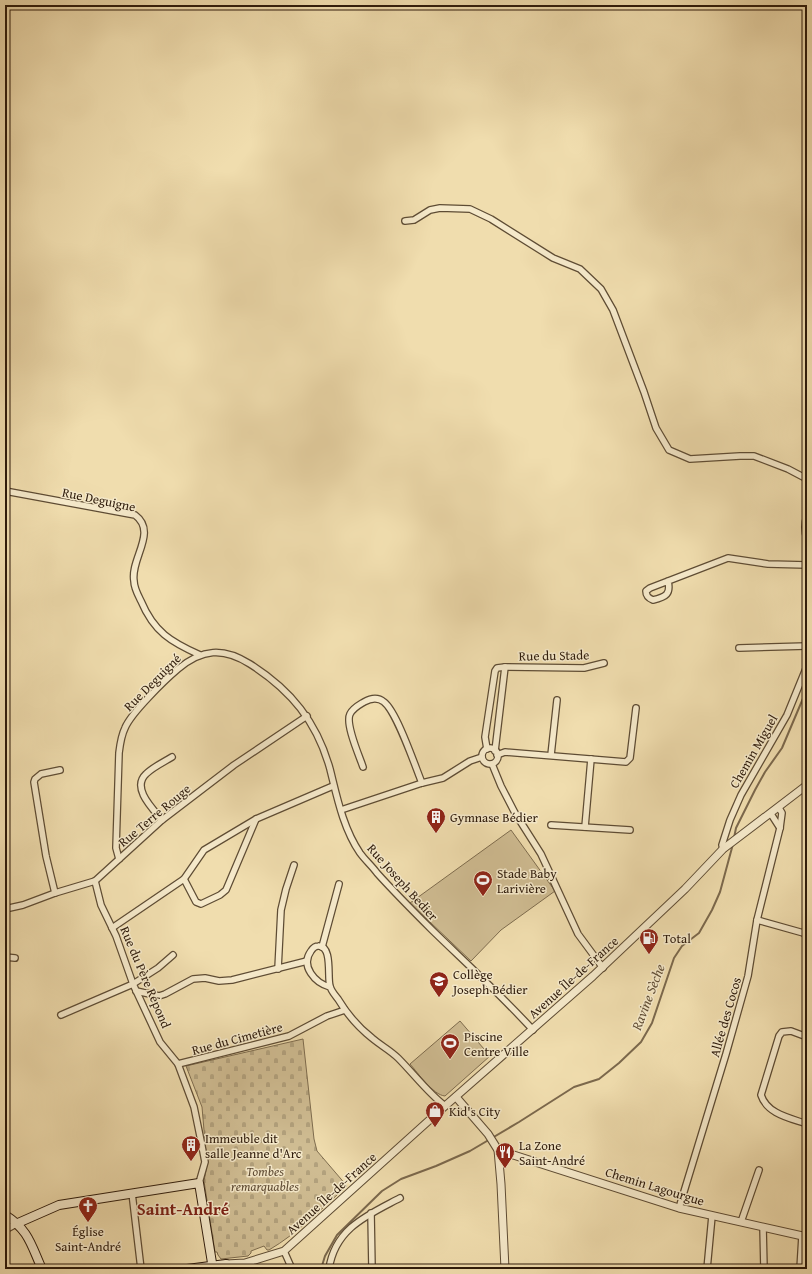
<svg xmlns="http://www.w3.org/2000/svg" width="812" height="1274" viewBox="0 0 812 1274" font-family="'Gentium Book Plus',serif">
<style>
.cemetery{fill:url(#cemetery-stones);stroke:#7e6c4e}
.pitch{fill:#cfbc92;stroke:#7e6c4e}
.lines{fill:none;stroke-linecap:round;stroke-linejoin:round}
.stream{stroke:#7b684c;stroke-width:2}
.minor-casing{stroke:#5e4c34;stroke-width:8}
.tertiary-casing{stroke:#5e4c34;stroke-width:9}
.secondary-casing{stroke:#2e1b0b;stroke-width:10}
.minor{stroke:#f5e9ca;stroke-width:5.5}
.tertiary{stroke:#f5e9ca;stroke-width:7}
.secondary{stroke:#f5e9ca;stroke-width:8}
.labels{text-anchor:middle;stroke-width:3;stroke-linejoin:round;paint-order:stroke}
.street-label{font-size:13px;fill:#2e1b0b;stroke:#f5e9ca}
.poi-label{font-size:13px;fill:#2e1b0b;stroke:#f5e9ca;text-anchor:start}
.park-label{font-size:13px;font-style:italic;fill:#5e4b34;stroke:#f5e9ca}
.water-label{font-size:14px;font-style:italic;fill:#614e36;stroke:#f5e9ca}
.district-label{font-size:17px;font-weight:bold;fill:#7a1f14;stroke:#f5e9ca}
</style>
<defs>
<pattern id="cemetery-stones" width="16" height="16" patternUnits="userSpaceOnUse"><rect width="16" height="16" fill="#cfbc92"/><path d="M2 7V4a2 2 0 0 1 4 0v3zM10 15v-3a2 2 0 0 1 4 0v3z" fill="#b2a17d"/></pattern>
</defs>
<rect width="100%" height="100%" fill="#f0ddae"/>
<filter id="stains"><feTurbulence type="fractalNoise" baseFrequency=".005" numOctaves="4"/><feColorMatrix values="0 0 0 0 .2 0 0 0 0 .09 0 0 0 0 .02 0 0 0 .5 -.17"/></filter>
<radialGradient id="worn" r=".72"><stop offset=".6" stop-color="#630" stop-opacity="0"/><stop offset="1" stop-color="#630" stop-opacity=".3"/></radialGradient>
<!-- cemetery -->
<path class="cemetery" d="M303,1039l11,100 3,12 30,35c-25,22 -49,47 -78,64h-2l-3,-4 -13,5v2l-3,3 -27,3 -3,-4 -1,-3h-2l-11,-71 3,-16 -5,-58 -16,-41z"/>
<!-- pitch -->
<g class="pitch">
<path d="M511,830l44,61 -54,39 -30,31 -61,-58z"/>
<path d="M460,1021l30,35 -45,40c-12,-1 -27,-23 -35,-32z"/>
</g>
<g class="lines">
<!-- stream -->
<g class="stream">
<path d="M734,838l2,-10 19,-38 10,-18 17,-24 25,-59"/>
<path d="M321,1269l4,-13 12,-21 45,-44 19,-12 35,-13 34,-15 49,-29 55,-35 25,-8 20,-16 22,-21 11,-19 22,-65 8,-12 17,-13 13,-23 8,-18 13,-48"/>
</g>
<defs>
<g id="minor">
<path d="M405,221l9,-1 16,-10 10,-2 30,1 21,10 62,39 27,11 21,20 12,21 31,82 12,36 13,22 21,9 50,-3h14l34,13 19,10"/>
<path d="M5,491l130,24c23,17 -5,44 -1,66 0,7 4,14 7,20 13,31 30,41 59,54"/>
<path d="M807,516c-3,8 -3,14 0,23"/>
<path d="M668,581c3,13 -2,16 -15,19 -5,-2 -7,-4 -7,-9l4,-3 78,-30 40,6 39,1"/>
<path d="M739,648l68,-2"/>
<circle cx="490" cy="756" r="8"/>
<path d="M487,749l-2,-12 10,-66 2,-3 8,-1 79,1 20,-5"/>
<path d="M495,751l10,-84"/>
<path d="M497,755l8,-3 121,10 4,-4 6,-50"/>
<path d="M551,755l6,-55"/>
<path d="M492,764l9,22 14,27 26,41 37,80 25,34"/>
<path d="M363,767c-4,-12 -18,-43 -13,-53 3,-6 9,-9 14,-12 7,-4 14,-5 20,0 13,10 31,64 38,81"/>
<path d="M341,810l81,-27 21,-5 27,-17 12,-4"/>
<path d="M771,814l9,14"/>
<path d="M162,820c-9,-11 -31,-32 -16,-46 7,-7 18,-12 26,-17"/>
<path d="M551,825l79,5"/>
<path d="M585,827l6,-68"/>
<path d="M723,849l-1,-4 8,-25 11,-25 46,-80 20,-49"/>
<path d="M119,859l-3,-11 3,-95c1,-8 2,-17 6,-25 6,-15 40,-48 53,-59 24,-20 45,-22 72,-5 41,26 67,58 80,105 7,28 13,59 30,84 5,7 12,13 17,20 18,20 36,38 55,57 34,33 69,65 101,100"/>
<path d="M184,879l12,23 5,2 19,-9 6,-5 30,-71"/>
<path d="M95,881l6,24 15,31 17,48 27,58 18,22 16,43 7,34 4,21 -6,21"/>
<path d="M55,893l-9,-37 -12,-74 1,-3 6,-5 19,-4"/>
<path d="M5,909l18,-4 32,-12 40,-12 67,-61 72,-55 73,-49"/>
<path d="M757,920l50,14"/>
<path d="M112,928l72,-49 20,-29 52,-31 77,-33"/>
<path d="M805,934l2,-10"/>
<path d="M322,947l17,-63"/>
<path d="M5,957l10,1"/>
<path d="M278,969l3,-59 5,-21 8,-24"/>
<path d="M330,987c-15,-4 -30,-21 -19,-36 2,-3 4,-5 7,-5 15,-1 9,32 12,40 1,5 5,9 8,13 9,15 20,28 34,39 8,7 18,12 26,20 16,16 29,34 47,48"/>
<path d="M136,991l23,5 6,-2 28,-15 12,-1 14,3 13,-1 75,-19"/>
<path d="M61,1015l72,-31 25,-16 15,-13"/>
<path d="M807,1037l-16,-6 -9,1 -3,4 -18,59c6,19 29,23 46,29"/>
<path d="M178,1064l111,-28 38,-20 18,-6"/>
<path d="M132,1193l9,76"/>
<path d="M679,1208l47,-154 22,-78 9,-56 23,-92 2,-15 -3,-5"/>
<path d="M371,1213l1,56"/>
<path d="M741,1222l18,-52"/>
<path d="M763,1227l1,42"/>
<path d="M5,1230l13,-7"/>
<path d="M284,1251l8,18"/>
<path d="M329,1269c6,-41 39,-54 71,-71"/>
<path d="M707,1269l5,-53"/>
<path d="M800,1269l2,-33"/>
</g>
<g id="tertiary">
<path d="M456,1097l32,37 10,16 3,34 4,85"/>
<path d="M498,1150l181,58 128,29"/>
<path d="M226,1264l19,-1 39,-12 161,-145 148,-130 92,-87 38,-40 84,-64"/>
</g>
<g id="secondary">
<path d="M5,1215c24,15 26,30 37,54"/>
<path d="M18,1223l41,-18 140,-22 14,86"/>
<path d="M187,1269l39,-5 1,5"/>
</g>
</defs>
<!-- minor casing -->
<use href="#minor" class="minor-casing"/>
<!-- tertiary casing -->
<use href="#tertiary" class="tertiary-casing"/>
<!-- secondary casing -->
<use href="#secondary" class="secondary-casing"/>
<!-- minor -->
<use href="#minor" class="minor"/>
<!-- tertiary -->
<use href="#tertiary" class="tertiary"/>
<!-- secondary -->
<use href="#secondary" class="secondary"/>
</g>
<!-- icons -->
<defs>
<symbol id="building-pin" viewBox="-11 -11 22 30"><path d="M0 17L-7.5 6A9.5 9.5 0 1 1 7.5 6Z" fill="#8f2418" stroke="#f5e9ca"/><path d="M-4-6H4V6H1V3H-1V6H-4ZM-2.5-4.3h1.7v1.8h-1.7ZM.8-4.3h1.7v1.8H.8ZM-2.5-1h1.7V.8h-1.7ZM.8-1h1.7V.8H.8Z" fill="#fff"/></symbol>
<symbol id="stadium-pin" viewBox="-11 -11 22 30"><path d="M0 17L-7.5 6A9.5 9.5 0 1 1 7.5 6Z" fill="#8f2418" stroke="#f5e9ca"/><path d="M0-5a6.5 5 0 1 0 0 10a6.5 5 0 1 0 0-10ZM-3.5-1.8h7v3.6h-7Z" fill="#fff"/></symbol>
<symbol id="fuel-pin" viewBox="-11 -11 22 30"><path d="M0 17L-7.5 6A9.5 9.5 0 1 1 7.5 6Z" fill="#8f2418" stroke="#f5e9ca"/><path d="M-5.5-6h7V0h2V4h1.3V-2.5L3-4.5l.8-.8L6-3V5H2.5V1h-1V6h-7ZM-4.2-4.7v3.2H.2V-4.7Z" fill="#fff"/></symbol>
<symbol id="school-pin" viewBox="-11 -11 22 30"><path d="M0 17L-7.5 6A9.5 9.5 0 1 1 7.5 6Z" fill="#8f2418" stroke="#f5e9ca"/><path d="M0-5L7-2L0 1L-7-2ZM-4 1L0 2.5L4 1V4Q0 6-4 4Z" fill="#fff"/></symbol>
<symbol id="shop-pin" viewBox="-11 -11 22 30"><path d="M0 17L-7.5 6A9.5 9.5 0 1 1 7.5 6Z" fill="#8f2418" stroke="#f5e9ca"/><path d="M-5-2.5h2.3a2.7 3.5 0 0 1 5.4 0H5L5.5 6h-11ZM-1.5-2.5h3a1.5 2.3 0 0 0-3 0Z" fill="#fff"/></symbol>
<symbol id="restaurant-pin" viewBox="-11 -11 22 30"><path d="M0 17L-7.5 6A9.5 9.5 0 1 1 7.5 6Z" fill="#8f2418" stroke="#f5e9ca"/><path d="M-5-6h1v4h1v-4h1v4h1v-4h1v5L-1.5 .5V6h-2V.5L-5-1ZM5-6V6H3V1.5H1.5Q1.5-4 5-6Z" fill="#fff"/></symbol>
<symbol id="church-pin" viewBox="-11 -11 22 30"><path d="M0 17L-7.5 6A9.5 9.5 0 1 1 7.5 6Z" fill="#8f2418" stroke="#f5e9ca"/><path d="M-1.2-6h2.4v3.5h3.3v2.4h-3.3V6h-2.4V-.1h-3.3v-2.4h3.3Z" fill="#fff"/></symbol>
</defs>
<g fill-rule="evenodd">
<use href="#building-pin" x="425" y="806" width="22" height="30"/>
<use href="#stadium-pin" x="472" y="869" width="22" height="30"/>
<use href="#fuel-pin" x="638" y="927" width="22" height="30"/>
<use href="#school-pin" x="428" y="970" width="22" height="30"/>
<use href="#stadium-pin" x="439" y="1032" width="22" height="30"/>
<use href="#shop-pin" x="424" y="1100" width="22" height="30"/>
<use href="#building-pin" x="180" y="1134" width="22" height="30"/>
<use href="#restaurant-pin" x="494" y="1141" width="22" height="30"/>
<use href="#church-pin" x="77" y="1195" width="22" height="30"/>
</g>
<g class="labels">
<!-- street labels -->
<g class="street-label">
<text transform="translate(99 499) rotate(12)" y="5">Rue Deguigne</text>
<text transform="translate(554 655) rotate(-1)" y="5">Rue du Stade</text>
<text transform="translate(152 682) rotate(-45)" y="5">Rue Deguigné</text>
<text transform="translate(753 751) rotate(-60)" y="5">Chemin Miguel</text>
<text transform="translate(154 815) rotate(-40)" y="5">Rue Terre Rouge</text>
<text transform="translate(403 882) rotate(48)" y="5">Rue Joseph Bedier</text>
<text transform="translate(146 977) rotate(67)" y="5">Rue du Père Répond</text>
<text transform="translate(573 977) rotate(-42)" y="5">Avenue Île-de-France</text>
<text transform="translate(725 1017) rotate(-74)" y="5">Allée des Cocos</text>
<text transform="translate(237 1038) rotate(-15)" y="5">Rue du Cimetière</text>
<text transform="translate(655 1186) rotate(17)" y="5">Chemin Lagourgue</text>
<text transform="translate(331 1193) rotate(-42)" y="5">Avenue Île-de-France</text>
</g>
<!-- poi labels -->
<g class="poi-label">
<text x="450" y="822">Gymnase Bédier</text>
<text x="497" y="878">Stade Baby<tspan x="497" dy="15">Larivière</tspan></text>
<text x="663" y="943">Total</text>
<text x="453" y="979">Collège<tspan x="453" dy="15">Joseph Bédier</tspan></text>
<text x="464" y="1041">Piscine<tspan x="464" dy="15">Centre Ville</tspan></text>
<text x="449" y="1116">Kid's City</text>
<text x="205" y="1143">Immeuble dit<tspan x="205" dy="15">salle Jeanne d'Arc</tspan></text>
<text x="519" y="1150">La Zone<tspan x="519" dy="15">Saint-André</tspan></text>
<text x="88" y="1236" text-anchor="middle">Église<tspan x="88" dy="15">Saint-André</tspan></text>
</g>
<!-- park labels -->
<g class="park-label">
<text x="265" y="1176">Tombes<tspan x="265" dy="15">remarquables</tspan></text>
</g>
<!-- water labels -->
<g class="water-label">
<text transform="translate(648 997) rotate(-69)" y="5">Ravine Sèche</text>
</g>
<!-- district labels -->
<g class="district-label">
<text x="183" y="1215">Saint-André</text>
</g>
</g>
<!-- margin -->
<rect width="812" height="1274" fill="none" stroke="#f0ddae" stroke-width="20"/>
<rect x="6" y="6" width="800" height="1262" fill="none" stroke="#2e1b0b" stroke-width="2"/>
<rect x="10" y="10" width="792" height="1254" fill="none" stroke="#2e1b0b"/>
<rect width="100%" height="100%" filter="url(#stains)"/>
<rect width="100%" height="100%" fill="url(#worn)"/>
</svg>
